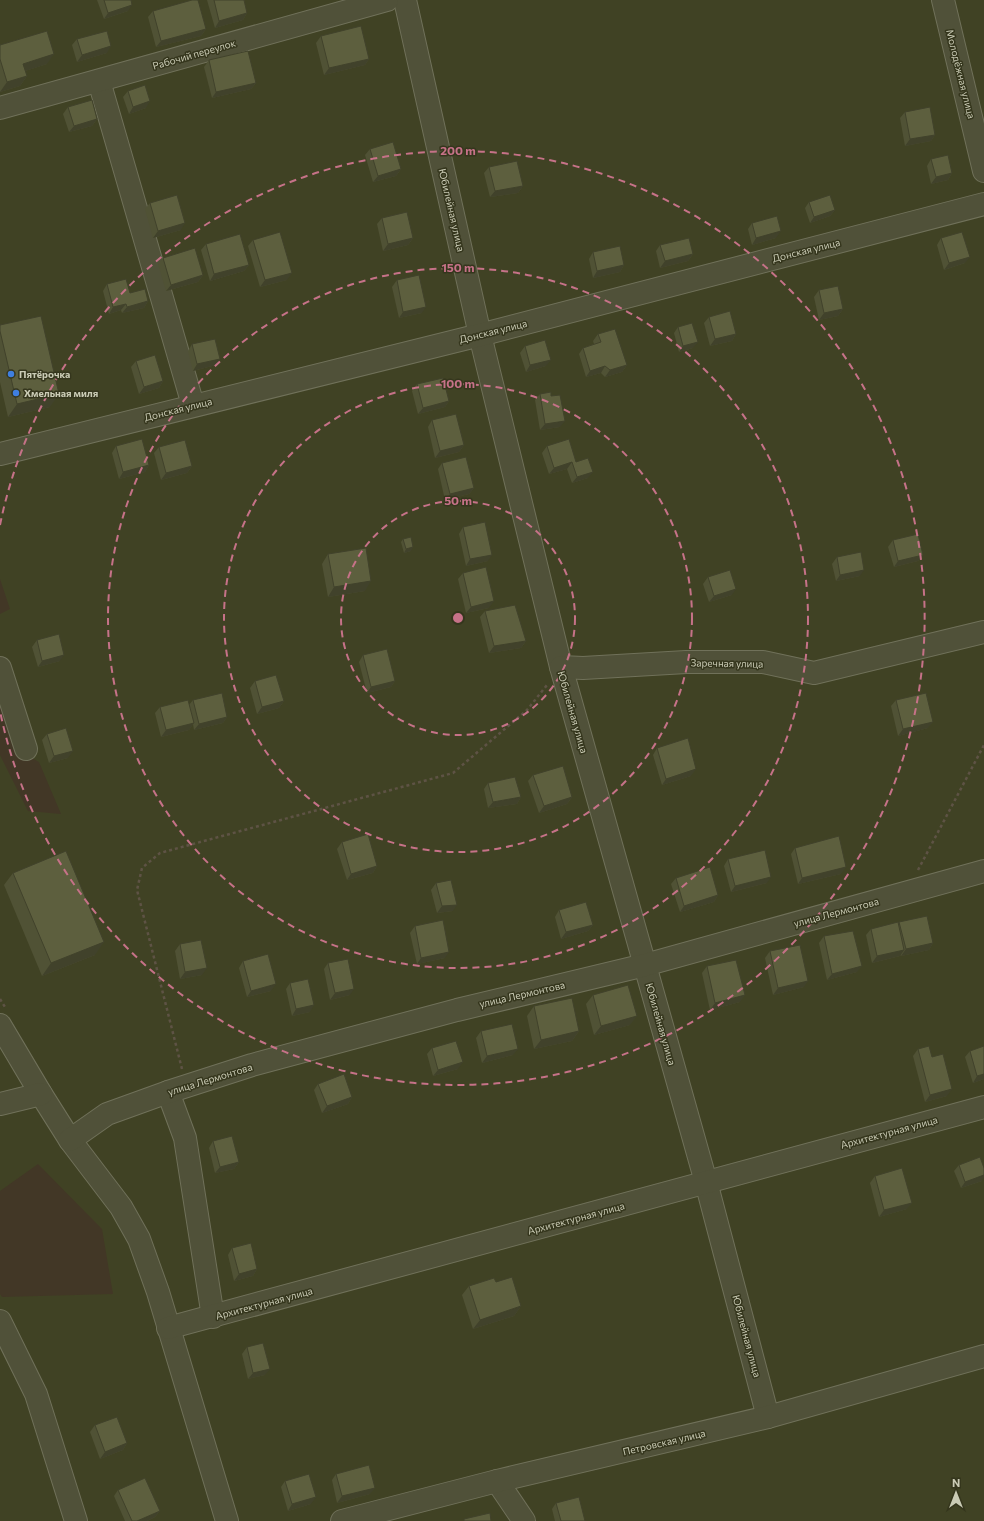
<svg xmlns="http://www.w3.org/2000/svg" width="984" height="1521" viewBox="0 0 984 1521" font-family="Commissioner,sans-serif">
<style>
.green{fill:#423726}
.lines{fill:none;stroke-linecap:round;stroke-linejoin:round}
.minor-casing{stroke:#70715a;stroke-width:24}
.path{stroke:#5e5345;stroke-width:2.5;stroke-dasharray:3 3;stroke-linecap:butt}
.minor{stroke:#505139;stroke-width:22}
.wall{fill:#505235}
.shaded-wall{fill:#41422b}
.building{fill:#5d5f3e;stroke:#41422b}
.ring{fill:none;stroke:#c67288;stroke-width:2;stroke-dasharray:7 5}
.shop-dot{fill:#3f7fe0;stroke:#35361d;stroke-width:1.5}
.labels{text-anchor:middle;stroke-width:3;stroke-linejoin:round;paint-order:stroke}
.street-label{font-size:10px;fill:#cacbb5;stroke:#35361d}
.poi-label{font-size:10px;font-weight:bold;fill:#cacbb5;stroke:#35361d;text-anchor:start}
.centre{fill:#c67288;stroke:#35361d;stroke-width:2}
.ring-label{font-size:12px;text-anchor:middle;font-weight:bold;fill:#c67288;stroke:#35361d;stroke-width:3;stroke-linejoin:round;paint-order:stroke}
</style>
<rect width="100%" height="100%" fill="#404224"/>
<!-- green -->
<g class="green">
<path d="M0,579l10,30 -10,5z"/>
<path d="M0,684l22,69 17,9 22,52 -33,-3 -28,-56z"/>
<path d="M38,1164l64,65 11,65 -111,3 -2,-3v-103z"/>
</g>
<g class="lines">
<defs>
<g id="minor">
<path d="M405,0l75,335 81,332 145,515 62,235"/>
<path d="M943,0l41,171"/>
<path d="M99,81l94,324"/>
<path d="M0,108l387,-108"/>
<path d="M0,454l480,-119 504,-131"/>
<path d="M561,667l22,1 103,-6h77l51,11 170,-41"/>
<path d="M0,668l26,81"/>
<path d="M0,1025l41,69 29,46 51,67 18,32 19,53 69,229"/>
<path d="M168,1092l17,46 28,179"/>
<path d="M0,1104l41,-10"/>
<path d="M70,1140l37,-26 61,-22 84,-27 205,-55 188,-45 339,-94"/>
<path d="M0,1321l36,73 40,127"/>
<path d="M168,1328l816,-221"/>
<path d="M497,1481l27,40"/>
<path d="M342,1521l155,-40 271,-64 216,-61"/>
</g>
</defs>
<!-- minor casing -->
<use href="#minor" class="minor-casing"/>
<!-- path -->
<g class="path">
<path d="M918,870l66,-125"/>
<path d="M0,999l5,8"/>
<path d="M182,1069l-45,-179 5,-22 18,-15 293,-80 74,-63 20,-25"/>
</g>
<!-- minor -->
<use href="#minor" class="minor"/>
</g>
<!-- wall -->
<g class="wall">
<path d="M97,0h34l-3,11 -24,8z"/>
<path d="M207,0h37l3,13 -4,7 -28,8z"/>
<path d="M153,11l53,18 -5,7 -45,11 -8,-30z"/>
<path d="M321,36l48,23 -4,6 -41,10 -8,-32z"/>
<path d="M77,39l30,14 -30,9 -5,-17z"/>
<path d="M0,45l47,19 -22,7 2,5 -7,10 -20,6z"/>
<path d="M209,60l47,23 -5,6 -39,9 -8,-31z"/>
<path d="M128,91l18,17 -17,6 -6,-17z"/>
<path d="M68,107l29,12 -5,7 -23,6 -6,-18z"/>
<path d="M905,112l30,23 -4,6 -26,5 -5,-28z"/>
<path d="M370,149l31,20 -5,7 -23,6 -8,-27z"/>
<path d="M931,159l21,14 -4,7 -17,4 -4,-18z"/>
<path d="M489,167l34,19 -5,7 -28,4 -6,-24z"/>
<path d="M809,202l26,8 -5,6 -20,7 -5,-15z"/>
<path d="M150,203l31,27 -28,8 -8,-29z"/>
<path d="M382,218l31,20 -5,7 -25,6 -6,-27z"/>
<path d="M752,223l24,15 -24,7 -4,-16z"/>
<path d="M941,238l24,25 -21,7 -7,-25z"/>
<path d="M253,240l34,40 -27,7 -12,-41z"/>
<path d="M206,244l43,21 -5,6 -34,10 -9,-31z"/>
<path d="M660,245l33,9 -5,7 -28,7 -4,-17z"/>
<path d="M593,252l31,13 -4,7 -27,6 -4,-19z"/>
<path d="M163,258l40,17 -5,7 -32,9 -8,-27z"/>
<path d="M397,280l25,33 -23,5 -7,-31z"/>
<path d="M107,284l23,9 18,8 -4,7 -22,5 -1,-3 -12,4 -6,-23z"/>
<path d="M819,290l24,19 -5,7 -19,4 -5,-23z"/>
<path d="M709,317l27,17 -4,7 -22,5 -6,-23z"/>
<path d="M0,325l50,82 -42,10 -8,-35z"/>
<path d="M678,327l15,21 -14,4 -5,-19z"/>
<path d="M598,334l29,31 -5,7 -17,5 -4,-4 -15,4 -7,-23 4,-6 11,-4 -1,-3z"/>
<path d="M192,344l24,21 -23,6 -5,-20z"/>
<path d="M525,346l21,20 -20,6 -6,-19z"/>
<path d="M136,361l27,20 -4,7 -20,6 -8,-27z"/>
<path d="M417,384l32,17 -4,6 -27,7 -6,-23z"/>
<path d="M540,394l20,33 -20,3 -5,-30z"/>
<path d="M432,420l32,25 -5,7 -24,6 -7,-31z"/>
<path d="M116,446l33,19 -4,7 -26,7 -7,-26z"/>
<path d="M547,446l29,16 12,16 -16,5 -5,-14 -18,5 -7,-21z"/>
<path d="M159,447l33,19 -5,7 -26,7 -7,-27z"/>
<path d="M442,463l32,25 -5,6 -24,6 -7,-31z"/>
<path d="M463,527l25,34 -22,5 -7,-32z"/>
<path d="M403,539l8,12 -7,2 -3,-11z"/>
<path d="M893,540l30,15 -5,6 -24,6 -6,-20z"/>
<path d="M328,554l37,37 -37,6 -6,-33z"/>
<path d="M837,557l23,19 -24,5 -4,-17z"/>
<path d="M463,573l26,35 -23,5 -8,-34z"/>
<path d="M708,577l24,18 -23,7 -6,-18z"/>
<path d="M485,611l41,30 -5,7 -32,5 -9,-36z"/>
<path d="M37,640l23,21 -22,6 -6,-20z"/>
<path d="M363,655l32,26 -4,6 -24,6 -8,-31z"/>
<path d="M255,681l29,20 -5,7 -22,6 -7,-26z"/>
<path d="M193,700l34,17 -4,6 -29,7 -1,-6 -4,6 -28,7 -6,-24 5,-6 29,-2z"/>
<path d="M896,700l32,28 -30,8 -7,-30z"/>
<path d="M47,734l21,24 -19,5 -7,-23z"/>
<path d="M657,748l34,28 -29,9 -9,-30z"/>
<path d="M533,775l39,22 -5,7 -28,9 -11,-32z"/>
<path d="M488,783l33,14 -4,7 -29,4 -4,-19z"/>
<path d="M342,842l35,24 -4,7 -26,7 -10,-31z"/>
<path d="M795,848l46,26 -43,10 -7,-30z"/>
<path d="M728,859l39,24 -36,9 -7,-26z"/>
<path d="M13,873l82,82 -53,21 -38,-91z"/>
<path d="M676,878l42,17 -4,7 -34,10 -9,-28z"/>
<path d="M436,883l17,28 -16,2 -6,-23z"/>
<path d="M559,910l34,15 -5,6 -27,8 -6,-22z"/>
<path d="M899,922l34,21 -4,7 -28,6v-1l-1,1 -28,7 -6,-28 5,-6 27,-5z"/>
<path d="M415,926l30,32 -28,6 -7,-31z"/>
<path d="M824,936l33,36 -30,8 -8,-37z"/>
<path d="M180,944l22,31 -22,4 -5,-28z"/>
<path d="M770,951l34,36 -31,8 -8,-37z"/>
<path d="M243,961l28,30 -24,6 -8,-29z"/>
<path d="M328,963l22,32 -20,5 -6,-31z"/>
<path d="M707,966l33,36 -30,8 -8,-37z"/>
<path d="M290,983l20,29 -18,4 -6,-27z"/>
<path d="M593,995l37,30 -36,10 -8,-31z"/>
<path d="M534,1006l45,25 -7,10 -38,8 -7,-33z"/>
<path d="M481,1031l32,24 -31,8 -6,-25z"/>
<path d="M432,1048l26,21 -25,7 -6,-22z"/>
<path d="M918,1049l29,47 -22,6 -12,-46z"/>
<path d="M970,1051l14,28 -11,4 -8,-26z"/>
<path d="M318,1084l34,13 -4,7 -26,9 -8,-23z"/>
<path d="M213,1141l26,21 -5,7 -19,4 -6,-25z"/>
<path d="M959,1165l23,16 -21,7 -7,-17z"/>
<path d="M875,1176l32,33 -28,8 -9,-34z"/>
<path d="M232,1248l25,21 -4,7 -19,5 -6,-26z"/>
<path d="M469,1286l52,20 -7,10 -41,13 -11,-34z"/>
<path d="M247,1347l18,28 -17,4 -6,-25z"/>
<path d="M95,1425l32,18 -4,7 -23,9 -10,-27z"/>
<path d="M336,1474l34,20 -33,9 -5,-23z"/>
<path d="M285,1481l26,23 -23,7 -7,-24z"/>
<path d="M118,1490l42,21 -5,6 -8,4h-22l-11,-25z"/>
<path d="M556,1503l29,18h-30l-3,-12z"/>
</g>
<!-- shaded-wall -->
<g class="shaded-wall">
<path d="M132,5l-4,6 -24,8 4,-6z"/>
<path d="M247,13l-4,7 -28,8 4,-7z"/>
<path d="M206,29l-5,7 -45,11 5,-6z"/>
<path d="M111,46l-4,7 -30,9 5,-7z"/>
<path d="M54,54l-7,10 -31,10 7,-10z"/>
<path d="M369,59l-4,6 -41,10 5,-7z"/>
<path d="M27,76l-7,10 -20,6 7,-10z"/>
<path d="M256,83l-5,6 -39,9 4,-6z"/>
<path d="M150,101l-4,7 -17,6 4,-7z"/>
<path d="M97,119l-5,7 -23,6 5,-6z"/>
<path d="M935,135l-4,6 -26,5 5,-7z"/>
<path d="M401,169l-5,7 -23,6 5,-6z"/>
<path d="M952,173l-4,7 -17,4 5,-7z"/>
<path d="M523,186l-5,7 -28,4 5,-6z"/>
<path d="M835,210l-5,6 -20,7 4,-6z"/>
<path d="M185,223l-4,7 -28,8 5,-7z"/>
<path d="M781,231l-5,7 -24,7 4,-7z"/>
<path d="M413,238l-5,7 -25,6 5,-7z"/>
<path d="M693,254l-5,7 -28,7 5,-7z"/>
<path d="M970,257l-5,6 -21,7 5,-7z"/>
<path d="M249,265l-5,6 -34,10 4,-7z"/>
<path d="M624,265l-4,7 -27,6 4,-7z"/>
<path d="M292,273l-5,7 -27,7 5,-7z"/>
<path d="M203,275l-5,7 -32,9 5,-6z"/>
<path d="M148,301l-4,7 -22,5 5,-6z"/>
<path d="M126,304l-5,6 -12,4 4,-7z"/>
<path d="M426,307l-4,6 -23,5 4,-6z"/>
<path d="M843,309l-5,7 -19,4 5,-7z"/>
<path d="M736,334l-4,7 -22,5 5,-7z"/>
<path d="M698,342l-5,6 -14,4 4,-6z"/>
<path d="M220,359l-4,6 -23,6 4,-7z"/>
<path d="M551,360l-5,6 -20,6 4,-7z"/>
<path d="M627,365l-5,7 -17,5 5,-7z"/>
<path d="M605,366l-4,7 -15,4 4,-6z"/>
<path d="M163,381l-4,7 -20,6 5,-7z"/>
<path d="M59,394l-9,13 -42,10 9,-13z"/>
<path d="M449,401l-4,6 -27,7 5,-6z"/>
<path d="M565,421l-5,6 -20,3 5,-6z"/>
<path d="M464,445l-5,7 -24,6 5,-7z"/>
<path d="M572,462l-5,7 -18,5 5,-6z"/>
<path d="M149,465l-4,7 -26,7 4,-7z"/>
<path d="M192,466l-5,7 -26,7 5,-7z"/>
<path d="M593,472l-5,6 -16,5 5,-6z"/>
<path d="M474,488l-5,6 -24,6 5,-6z"/>
<path d="M413,547l-2,4 -7,2 2,-4z"/>
<path d="M492,555l-4,6 -22,5 4,-7z"/>
<path d="M923,555l-5,6 -24,6 4,-6z"/>
<path d="M864,570l-4,6 -24,5 4,-6z"/>
<path d="M371,581l-6,10 -37,6 6,-10z"/>
<path d="M736,589l-4,6 -23,7 5,-6z"/>
<path d="M494,601l-5,7 -23,5 5,-6z"/>
<path d="M526,641l-5,7 -32,5 5,-7z"/>
<path d="M64,655l-4,6 -22,6 4,-6z"/>
<path d="M395,681l-4,6 -24,6 4,-6z"/>
<path d="M284,701l-5,7 -22,6 5,-7z"/>
<path d="M227,717l-4,6 -29,7 5,-6z"/>
<path d="M933,722l-5,6 -30,8 5,-7z"/>
<path d="M194,723l-5,7 -28,7 5,-7z"/>
<path d="M73,751l-5,7 -19,5 5,-7z"/>
<path d="M696,769l-5,7 -29,9 4,-6z"/>
<path d="M521,797l-4,7 -29,4 5,-6z"/>
<path d="M572,797l-5,7 -28,9 5,-7z"/>
<path d="M377,866l-4,7 -26,7 4,-6z"/>
<path d="M846,867l-5,7 -43,10 4,-6z"/>
<path d="M771,877l-4,6 -36,9 4,-6z"/>
<path d="M718,895l-4,7 -34,10 4,-6z"/>
<path d="M457,905l-4,6 -16,2 5,-7z"/>
<path d="M593,925l-5,6 -27,8 5,-7z"/>
<path d="M104,942l-9,13 -53,21 9,-13z"/>
<path d="M933,943l-4,7 -28,6 5,-7z"/>
<path d="M904,950l-4,6 -28,7 5,-7z"/>
<path d="M449,952l-4,6 -28,6 4,-6z"/>
<path d="M862,966l-5,6 -30,8 5,-6z"/>
<path d="M207,968l-5,7 -22,4 5,-7z"/>
<path d="M808,981l-4,6 -31,8 5,-7z"/>
<path d="M276,984l-5,7 -24,6 4,-6z"/>
<path d="M354,989l-4,6 -20,5 5,-7z"/>
<path d="M745,995l-5,7 -30,8 5,-7z"/>
<path d="M314,1005l-4,7 -18,4 4,-7z"/>
<path d="M637,1016l-7,9 -36,10 7,-9z"/>
<path d="M579,1031l-7,10 -38,8 7,-9z"/>
<path d="M518,1049l-5,6 -31,8 5,-7z"/>
<path d="M463,1062l-5,7 -25,7 5,-6z"/>
<path d="M984,1074v5l-11,4 4,-7z"/>
<path d="M952,1089l-5,7 -22,6 5,-7z"/>
<path d="M352,1097l-4,7 -26,9 5,-7z"/>
<path d="M239,1162l-5,7 -19,4 5,-6z"/>
<path d="M984,1175v2l-2,4 -21,7 4,-6z"/>
<path d="M912,1203l-5,6 -28,8 5,-7z"/>
<path d="M257,1269l-4,7 -19,5 5,-7z"/>
<path d="M521,1306l-7,10 -41,13 7,-9z"/>
<path d="M270,1369l-5,6 -17,4 5,-6z"/>
<path d="M127,1443l-4,7 -23,9 5,-7z"/>
<path d="M375,1488l-5,6 -33,9 5,-7z"/>
<path d="M316,1497l-5,7 -23,7 4,-7z"/>
<path d="M160,1511l-5,6 -8,4h-10z"/>
</g>
<!-- building -->
<g class="building">
<path d="M104,0h27l1,5 -24,8z"/>
<path d="M192,0h6l8,29 -45,12 -8,-30z"/>
<path d="M214,0h30l3,13 -28,8z"/>
<path d="M361,26l8,33 -40,9 -8,-32z"/>
<path d="M47,31l7,23 -31,10 4,12 -20,6 -7,-23v-14z"/>
<path d="M107,31l4,15 -29,9 -5,-16z"/>
<path d="M248,51l8,32 -40,9 -7,-32z"/>
<path d="M145,85l5,16 -17,6 -5,-16z"/>
<path d="M92,100l5,19 -23,7 -6,-19z"/>
<path d="M930,107l5,28 -25,4 -5,-27z"/>
<path d="M393,142l8,27 -23,7 -8,-27z"/>
<path d="M948,155l4,18 -16,4 -5,-18z"/>
<path d="M517,161l6,25 -28,5 -6,-24z"/>
<path d="M177,195l8,28 -27,8 -8,-28z"/>
<path d="M830,195l5,15 -21,7 -5,-15z"/>
<path d="M407,212l6,26 -25,6 -6,-26z"/>
<path d="M777,216l4,15 -25,7 -4,-15z"/>
<path d="M280,232l12,41 -27,7 -12,-40z"/>
<path d="M962,232l8,25 -21,6 -8,-25z"/>
<path d="M240,234l9,31 -35,9 -8,-30z"/>
<path d="M689,238l4,16 -28,7 -5,-16z"/>
<path d="M620,246l4,19 -27,6 -4,-19z"/>
<path d="M195,248l8,27 -32,10 -8,-27z"/>
<path d="M419,275l7,32 -23,5 -6,-32z"/>
<path d="M126,279l4,14 15,-4 3,12 -21,6 -1,-3 -13,3 -6,-23z"/>
<path d="M838,286l5,23 -19,4 -5,-23z"/>
<path d="M730,311l6,23 -21,5 -6,-22z"/>
<path d="M41,316l18,78 -42,10 -17,-73v-6z"/>
<path d="M692,323l6,19 -15,4 -5,-19z"/>
<path d="M615,329l12,36 -17,5 -5,-4 -15,5 -7,-23 18,-6 -3,-8z"/>
<path d="M215,339l5,20 -23,5 -5,-20z"/>
<path d="M545,340l6,20 -21,5 -5,-19z"/>
<path d="M155,355l8,26 -19,6 -8,-26z"/>
<path d="M443,378l6,23 -26,7 -6,-24z"/>
<path d="M551,392v4l9,-1 5,26 -20,3 -5,-30z"/>
<path d="M456,414l8,31 -24,6 -8,-31z"/>
<path d="M142,439l7,26 -26,7 -7,-26z"/>
<path d="M569,439l7,23 12,-4 5,14 -16,5 -5,-15 -18,6 -7,-22z"/>
<path d="M185,440l7,26 -26,7 -7,-26z"/>
<path d="M466,457l8,31 -24,6 -8,-31z"/>
<path d="M485,522l7,33 -22,4 -7,-32z"/>
<path d="M918,534l5,21 -25,6 -5,-21z"/>
<path d="M411,537l2,10 -7,2 -3,-10z"/>
<path d="M366,548l5,33 -37,6 -6,-33z"/>
<path d="M861,552l3,18 -24,5 -3,-18z"/>
<path d="M486,567l8,34 -23,6 -8,-34z"/>
<path d="M730,570l6,19 -22,7 -6,-19z"/>
<path d="M515,605l11,36 -32,5 -9,-35z"/>
<path d="M59,634l5,21 -22,6 -5,-21z"/>
<path d="M387,649l8,32 -24,6 -8,-32z"/>
<path d="M276,675l8,26 -22,6 -7,-26z"/>
<path d="M222,693l5,24 -28,7 -6,-24z"/>
<path d="M926,693l7,29 -30,7 -7,-29z"/>
<path d="M188,700l6,23 -28,7 -6,-23z"/>
<path d="M66,728l7,23 -19,5 -7,-22z"/>
<path d="M688,738l8,31 -30,10 -9,-31z"/>
<path d="M563,766l9,31 -28,9 -11,-31z"/>
<path d="M515,777l6,20 -28,5 -5,-19z"/>
<path d="M368,834l9,32 -26,8 -9,-32z"/>
<path d="M839,836l7,31 -44,11 -7,-30z"/>
<path d="M765,850l6,27 -36,9 -7,-27z"/>
<path d="M66,851l38,91 -53,21 -38,-90z"/>
<path d="M710,867l8,28 -34,11 -8,-28z"/>
<path d="M451,880l6,25 -15,1 -6,-23z"/>
<path d="M586,902l7,23 -27,7 -7,-22z"/>
<path d="M927,916l6,27 -27,6 -7,-27z"/>
<path d="M443,920l6,32 -28,6 -6,-32z"/>
<path d="M898,922l6,28 -27,6 -6,-27z"/>
<path d="M853,931l9,35 -30,8 -8,-38z"/>
<path d="M201,940l6,28 -22,4 -5,-28z"/>
<path d="M800,945l8,36 -30,7 -8,-37z"/>
<path d="M268,954l8,30 -25,7 -8,-30z"/>
<path d="M348,959l6,30 -19,4 -7,-30z"/>
<path d="M736,960l9,35 -30,8 -8,-37z"/>
<path d="M308,979l6,26 -18,4 -6,-26z"/>
<path d="M628,985l9,31 -36,10 -8,-31z"/>
<path d="M572,998l7,33 -38,9 -7,-34z"/>
<path d="M512,1024l6,25 -31,7 -6,-25z"/>
<path d="M456,1041l7,21 -25,8 -6,-22z"/>
<path d="M929,1046l3,11 11,-3 9,35 -22,6 -12,-46z"/>
<path d="M984,1046v28l-7,2 -7,-25z"/>
<path d="M344,1074l8,23 -25,9 -9,-22z"/>
<path d="M232,1136l7,26 -19,5 -7,-26z"/>
<path d="M980,1157l4,11v7l-19,7 -6,-17z"/>
<path d="M902,1168l10,35 -28,7 -9,-34z"/>
<path d="M251,1243l6,26 -18,5 -7,-26z"/>
<path d="M512,1277l9,29 -41,14 -11,-34 25,-8 2,4z"/>
<path d="M263,1343l7,26 -17,4 -6,-26z"/>
<path d="M117,1417l10,26 -22,9 -10,-27z"/>
<path d="M369,1465l6,23 -33,8 -6,-22z"/>
<path d="M309,1474l7,23 -24,7 -7,-23z"/>
<path d="M145,1478l15,33 -23,10h-5l-14,-31z"/>
<path d="M579,1497l6,24h-24l-5,-18z"/>
<path d="M490,1513l1,8h-27v-2z"/>
</g>
<!-- distance rings -->
<g class="ring">
<circle cx="458" cy="618" r="117"/>
<circle cx="458" cy="618" r="234"/>
<circle cx="458" cy="618" r="350"/>
<path d="M0 525A467 467 0 1 1 0 711"/>
</g>
<!-- markers -->
<g class="shop-dot">
<circle cx="11" cy="374" r="4"/>
<circle cx="16" cy="393" r="4"/>
</g>
<g class="labels">
<!-- street labels -->
<g class="street-label">
<text transform="translate(194 54) rotate(-16)" y="4">Рабочий переулок</text>
<text transform="translate(961 74) rotate(76)" y="4">Молодёжная улица</text>
<text transform="translate(452 210) rotate(77)" y="4">Юбилейная улица</text>
<text transform="translate(806 250) rotate(-14)" y="4">Донская улица</text>
<text transform="translate(493 331) rotate(-14)" y="4">Донская улица</text>
<text transform="translate(178 409) rotate(-14)" y="4">Донская улица</text>
<text transform="translate(727 663) rotate(1)" y="4">Заречная улица</text>
<text transform="translate(573 712) rotate(74)" y="4">Юбилейная улица</text>
<text transform="translate(836 912) rotate(-15)" y="4">улица Лермонтова</text>
<text transform="translate(522 994) rotate(-13)" y="4">улица Лермонтова</text>
<text transform="translate(661 1024) rotate(74)" y="4">Юбилейная улица</text>
<text transform="translate(210 1079) rotate(-17)" y="4">улица Лермонтова</text>
<text transform="translate(889 1132) rotate(-15)" y="4">Архитектурная улица</text>
<text transform="translate(576 1218) rotate(-15)" y="4">Архитектурная улица</text>
<text transform="translate(264 1303) rotate(-15)" y="4">Архитектурная улица</text>
<text transform="translate(747 1336) rotate(75)" y="4">Юбилейная улица</text>
<text transform="translate(664 1442) rotate(-13)" y="4">Петровская улица</text>
</g>
<!-- poi labels -->
<g class="poi-label">
<text x="19" y="378">Пятёрочка</text>
<text x="24" y="397">Хмельная миля</text>
</g>
</g>
<circle cx="458" cy="618" r="6" class="centre"/>
<g class="ring-label">
<text x="458" y="155">200 m</text>
<text x="458" y="272">150 m</text>
<text x="458" y="388">100 m</text>
<text x="458" y="505">50 m</text>
</g>
<!-- north arrow -->
<g transform="translate(956 1493)" stroke="#35361d" stroke-width="3" paint-order="stroke">
<path d="M0-3L7 15L0 10L-7 15Z" fill="#cacbb5"/>
<text y="-6" font-size="11" font-weight="bold" text-anchor="middle" fill="#cacbb5">N</text>
</g>
</svg>
